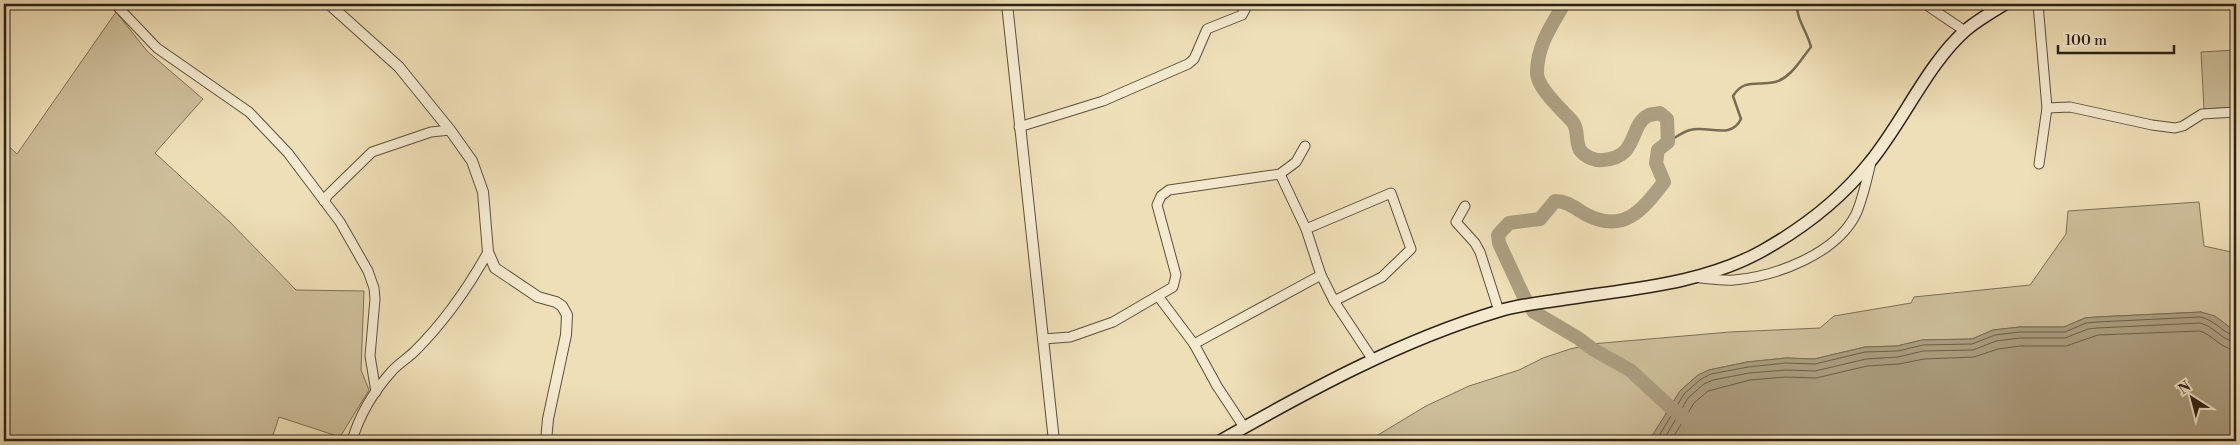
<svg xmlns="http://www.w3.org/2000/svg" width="2240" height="445" viewBox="0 0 2240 445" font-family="'Libre Bodoni',serif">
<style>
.green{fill:#cebf9b;stroke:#7c7058}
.water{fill:#ac9e80;stroke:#786c55}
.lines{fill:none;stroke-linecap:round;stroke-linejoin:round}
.shore{stroke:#6c5f4a;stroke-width:1}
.stream{stroke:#786c55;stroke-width:2.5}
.river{stroke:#ac9e80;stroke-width:14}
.minor-casing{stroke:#5c503d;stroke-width:11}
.tertiary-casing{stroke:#5c503d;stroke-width:12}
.secondary-casing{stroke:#2b2014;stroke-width:14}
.minor{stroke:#f5ead0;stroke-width:9}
.tertiary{stroke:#f5ead0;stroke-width:10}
.secondary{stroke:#f5ead0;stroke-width:11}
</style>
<rect width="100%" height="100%" fill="#efdfb7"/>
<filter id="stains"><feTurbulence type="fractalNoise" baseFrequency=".004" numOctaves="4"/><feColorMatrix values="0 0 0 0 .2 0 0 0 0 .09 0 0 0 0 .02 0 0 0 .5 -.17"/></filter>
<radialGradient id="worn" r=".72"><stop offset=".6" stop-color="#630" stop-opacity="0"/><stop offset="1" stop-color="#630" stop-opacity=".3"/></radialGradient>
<!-- green -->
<g class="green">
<path d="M116,12l31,39 56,48 -48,54 74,68 67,69 68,1 -3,79 8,20 -29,47 -61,-20 -8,24h-267v-299l13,12z"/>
<path d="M2236,50v57l-32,2 -3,-57z"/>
<path d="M2199,202l5,44 32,7v79l-16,-12 -19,-8 -105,5 -11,1 -21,9h-44l-27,3 -21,9 -50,1 -25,6 -32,1 -51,12 -28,-1 -39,4 -38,8 -11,5 -18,16 -31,50h-281l58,-35 43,-20 50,-16 24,-12 27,-9 21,-5 139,-12 90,-4 14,-12 77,-13 3,-6 116,-12 36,-51 2,-23z"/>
</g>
<!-- water -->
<path class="water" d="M2201,312l14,4 21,16v109h-587l31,-50 18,-16 11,-5 38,-8 39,-4 28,1 51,-12 32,-1 25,-6 50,-1 21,-9 27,-3h44l21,-9 11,-1z"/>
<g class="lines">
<!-- shore -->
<g class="shore">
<path d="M1656,441l28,-47 17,-15 10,-5 37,-7 38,-4 29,1 50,-12 33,-1 25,-6 49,-1 23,-9 25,-3h45l21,-9 11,-1 103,-5c16,3 23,17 36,19"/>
<path d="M1663,441l25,-43 16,-14 9,-4 36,-7 37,-3 29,1 51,-12 32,-2 25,-6 50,-1 23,-9 24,-3h45l23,-9 9,-1 103,-5c14,3 22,18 36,19"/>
<path d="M1671,441l23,-38 14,-12 42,-11 36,-3 30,1 51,-12 32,-2 25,-5 50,-2 24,-8 22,-3h46l32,-11 101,-4c14,3 21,18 37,19"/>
</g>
<!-- stream -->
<path class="stream" d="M1668,142c7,-4 14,-10 22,-12 18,-5 41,10 51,-11l-8,-23c11,-18 25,-10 42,-14 16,-4 26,-23 36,-35 -4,-16 -15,-28 -14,-43"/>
<!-- river -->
<path class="river" d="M1564,4c-13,22 -27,42 -27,69 0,15 25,37 35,48 7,8 3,20 8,29 5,7 15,11 23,10 37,-3 25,-35 46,-45 3,-1 8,-1 11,-2l7,6 1,23 -10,8 -2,13 8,19c-21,27 -39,52 -77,33 -11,-6 -19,-14 -32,-14l-15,18 -31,4 -11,12 1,8 25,54 10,15 44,26 16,12 36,20 40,37 45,34"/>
<defs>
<g id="minor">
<path d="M115,4l42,44 92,64 39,41 52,69 28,49 6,17 1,11 -5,57 6,36"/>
<path d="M1925,4l40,27"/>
<path d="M2038,4l9,104 -8,56"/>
<path d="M2047,108l23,-1 82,18 23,3 8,-2 19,-12 34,-2"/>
<path d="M1019,127l84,-26 85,-37 6,-5 13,-30 35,-14 6,-11"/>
<path d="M1280,174l26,55 15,46 13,26 39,59"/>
<path d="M324,201l4,-6 44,-43 59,-20 19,-2"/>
<path d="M1465,206l-9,16 19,21 5,9 19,59"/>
<path d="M1306,229l85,-36 20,56 -29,28 -48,24"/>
<path d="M1700,278c11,1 23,3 34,2 43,-4 102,-26 122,-66 7,-16 11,-35 15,-52"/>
<path d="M1158,296l36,48 23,42 27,41"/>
<path d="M1043,339l27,-2 43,-15 60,-35 3,-12 -19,-70 4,-9 8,-6 111,-16 16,-12 9,-16"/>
<path d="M1194,344l127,-69"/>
<path d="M352,441c7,-25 22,-50 40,-70 6,-7 16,-13 23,-20 29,-29 53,-63 73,-99"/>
</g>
<g id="tertiary">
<path d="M329,4l70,63 51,63 22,31 11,31 5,60 7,16 43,29 18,5 6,4 5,9 -1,20 -18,84 -2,22"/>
<path d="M1007,4l47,437"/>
</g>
<path id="secondary" d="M1220,441c88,-50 181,-101 279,-130 19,-6 40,-8 60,-11 68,-11 142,-15 203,-49 41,-23 79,-52 108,-89 33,-40 58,-99 96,-132 12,-10 26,-18 39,-26"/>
</defs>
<!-- minor casing -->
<use href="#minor" class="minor-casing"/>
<!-- tertiary casing -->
<use href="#tertiary" class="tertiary-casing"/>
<!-- secondary casing -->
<use href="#secondary" class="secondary-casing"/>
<!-- minor -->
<use href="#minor" class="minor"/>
<!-- tertiary -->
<use href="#tertiary" class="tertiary"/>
<!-- secondary -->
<use href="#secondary" class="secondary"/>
</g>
<!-- margin -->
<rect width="2240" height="445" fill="none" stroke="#efdfb7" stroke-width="20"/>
<rect x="5" y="5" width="2230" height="435" fill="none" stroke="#2b2014" stroke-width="2.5"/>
<rect x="10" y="10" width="2220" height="425" fill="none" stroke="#2b2014"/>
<!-- north arrow -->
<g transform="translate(2192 398) rotate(324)" stroke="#f5ead0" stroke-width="4" paint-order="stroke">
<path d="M0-4L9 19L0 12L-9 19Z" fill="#2b2014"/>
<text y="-8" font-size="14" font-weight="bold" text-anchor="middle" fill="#2b2014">N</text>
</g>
<!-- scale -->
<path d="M2058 45v8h116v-8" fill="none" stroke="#2b2014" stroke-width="2.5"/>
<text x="2065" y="45" font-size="15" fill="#2b2014" stroke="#f5ead0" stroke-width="4" paint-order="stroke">100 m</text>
<rect width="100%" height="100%" filter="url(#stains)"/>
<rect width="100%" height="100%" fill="url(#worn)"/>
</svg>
